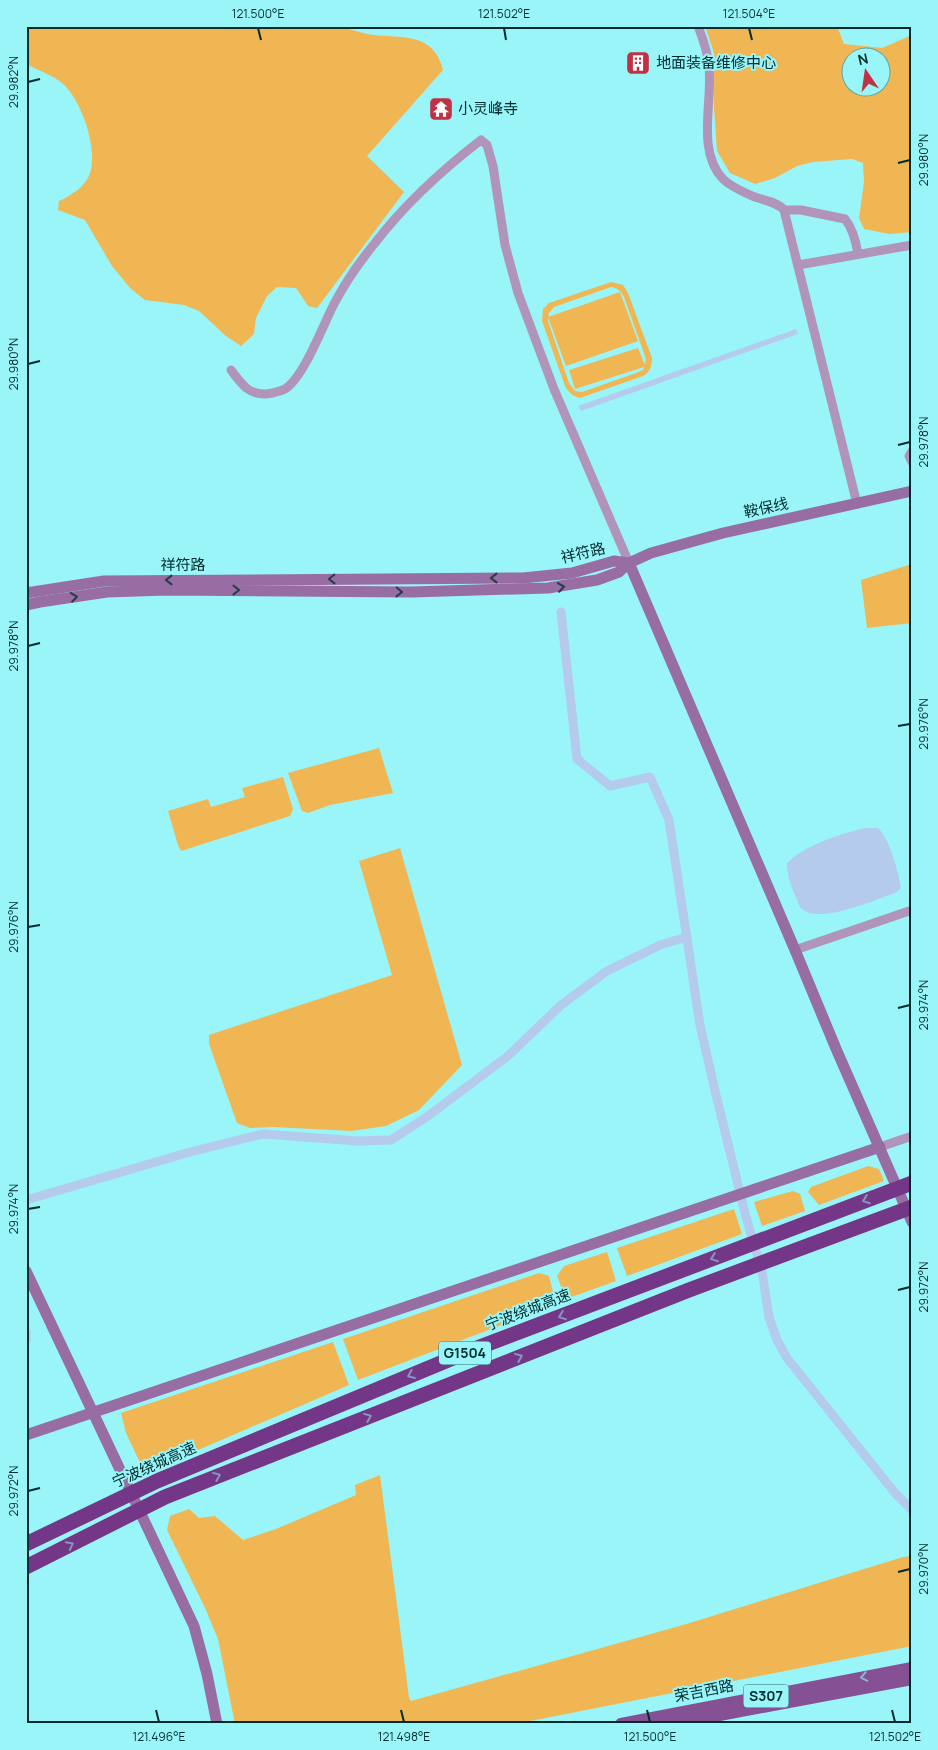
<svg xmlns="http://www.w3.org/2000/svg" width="938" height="1750" viewBox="0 0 938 1750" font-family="Manrope,'Noto Sans SC',sans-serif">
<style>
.green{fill:#f0b654;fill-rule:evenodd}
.water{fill:#b4cbee}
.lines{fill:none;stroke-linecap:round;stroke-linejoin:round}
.canal{stroke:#b4cbee;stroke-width:9}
.street{stroke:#b194ba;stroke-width:9}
.secondary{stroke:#976da4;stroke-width:11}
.primary{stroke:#855194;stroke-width:12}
.highway-bridge{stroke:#743686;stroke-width:15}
.oneway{stroke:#263c4b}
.oneway2{stroke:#8696bf}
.oneway3{stroke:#91b3d0}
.ticks{fill:none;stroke:#012b2d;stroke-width:2}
.labels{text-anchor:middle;stroke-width:4;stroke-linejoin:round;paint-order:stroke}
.shield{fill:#99f5f8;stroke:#2f686a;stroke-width:1}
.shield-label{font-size:14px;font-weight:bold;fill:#012b2d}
.poi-label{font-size:15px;fill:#012b2d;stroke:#99f5f8;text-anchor:start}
.street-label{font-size:15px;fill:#012b2d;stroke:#99f5f8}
.neatline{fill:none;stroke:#012b2d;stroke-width:2}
.ticks-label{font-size:12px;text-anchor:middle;fill:#012b2d}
</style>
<rect width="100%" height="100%" fill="#99f5f8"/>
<!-- green -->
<g class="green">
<path d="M26,26h312c12,3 23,7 35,9 31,3 61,-2 70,35l-76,86 37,36 -87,116 -9,-2 -12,-18 -19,-1 -10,9 -11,22 -2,16 -13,12 -15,-10 -27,-25 -15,-6 -39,-5 -14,-11 -19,-23 -27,-46 -27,-10 1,-9c12,-5 27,-15 31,-28 8,-24 -8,-72 -27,-89 -8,-8 -26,-14 -37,-20z"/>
<path d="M705,26h132l7,18 38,4 30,-13v197l-23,2 -25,-5 -5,-11 5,-36 -1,-19 -11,-4 -39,3 -16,4 -22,12 -20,6 -25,-11 -13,-22 -3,-42v-56zM850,58h30v30h-30z"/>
<path d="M611,282l12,3 5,8 24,65c0,8 -2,14 -9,18l-63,22c-7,-2 -11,-5 -15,-12l-23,-65 1,-12 6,-6zM611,287c7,1 10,4 13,10l22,62 -1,6 -7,-17 -69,22 6,19 69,-22 -1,3 -7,3 -54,19 -7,-1 -6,-8 -21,-62 1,-8 5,-6z"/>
<path d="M620,292l18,49 -72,25 -18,-49z"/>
<path d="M912,564v59l-45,5 -6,-48z"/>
<path d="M379,748l14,45 -63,12 -22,8 -6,-2 -14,-38z"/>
<path d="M283,777l10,32 -3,7 -109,35 -3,-6 -10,-34 40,-12 3,8 34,-10 -3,-9z"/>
<path d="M400,848l62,217 -43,45 -33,16 -35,5 -78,-4 -23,1 -13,-5 -28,-79v-9l183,-60 -33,-114z"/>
<path d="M868,1166l11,3 5,12 -65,24 -11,-13 3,-5z"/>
<path d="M793,1191l7,3 5,17 -43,15 -8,-24z"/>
<path d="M734,1209l8,25 -115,42 -10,-28z"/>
<path d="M607,1252l9,29 -50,18 -9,-23 7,-10z"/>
<path d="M539,1273l10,3 7,28 -198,76 -15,-41z"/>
<path d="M333,1342l16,43 -204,88 -19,-40 -5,-20z"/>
<path d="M380,1475l29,222 2,4 272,-76 220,-68 9,-1v90l-397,78h-280l-17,-85 -12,-29 -39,-80 3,-14 19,-7 10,9 16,-2 28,24 33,-11 80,-34 -1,-10z"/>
</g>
<!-- water -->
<g class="water">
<path d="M796,329l2,5 -217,77 -3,-5z"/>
<path d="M865,828h13c12,11 20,43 23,60l-6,5c-19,6 -79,34 -95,14 -2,-4 -4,-10 -6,-14 -4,-10 -7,-19 -7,-30 22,-20 51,-28 78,-35z"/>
</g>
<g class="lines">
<!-- canal -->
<g class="canal">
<path d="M561,612l16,147 33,27 40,-9 19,43 31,205 16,70 30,122 16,54 7,46 8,23 10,18 108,135 17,17"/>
<path d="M26,1200l164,-48 73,-18 95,7 33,-1 37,-24 81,-61 52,-50 46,-34 53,-26 27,-8"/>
<path d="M26,1332v8"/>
</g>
<!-- street -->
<g class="street">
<path d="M698,26c5,13 10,27 11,41 4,34 -13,84 14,112 7,7 18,12 27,16 10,5 27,6 34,15l73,294"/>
<path d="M784,210h17l44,9c8,10 11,22 13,35"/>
<path d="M798,265l114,-20"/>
<path d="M231,370c10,13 17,25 35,24 7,-1 13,-2 19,-5 19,-12 38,-64 49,-85 10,-19 27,-44 41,-61 30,-39 67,-73 106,-103l6,5 6,21 12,79 13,48 36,96 75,174"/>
<path d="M912,451l-3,5 3,6"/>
<path d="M795,950l117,-40"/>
<path d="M880,1147l32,-11"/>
</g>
<!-- secondary -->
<g class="secondary">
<path d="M629,563l166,387 42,101 75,171"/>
<path d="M26,593l78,-12 419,-3 49,-5 42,-12 15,2"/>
<path d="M26,605l14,-3 67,-10 60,-2 245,2 136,-4 49,-8 22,-8 10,-9 22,-10 72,-20 189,-42"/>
<path d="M26,1271l168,355 13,48 10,50"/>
<path d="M26,1435l854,-288"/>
</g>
<!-- primary -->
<g class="primary">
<path d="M621,1724l291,-56"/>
<path d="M672,1724l240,-45"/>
</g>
<!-- highway-bridge -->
<g class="highway-bridge">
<path d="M26,1544l131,-63 320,-133 435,-165"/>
<path d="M26,1567l139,-70 524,-207 223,-83"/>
</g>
</g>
<!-- one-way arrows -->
<defs><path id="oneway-chevron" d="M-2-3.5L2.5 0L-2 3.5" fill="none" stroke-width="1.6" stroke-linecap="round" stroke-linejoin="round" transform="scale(1.25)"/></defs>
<g class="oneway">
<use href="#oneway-chevron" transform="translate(494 578) rotate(-180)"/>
<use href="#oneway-chevron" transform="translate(332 579) rotate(179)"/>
<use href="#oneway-chevron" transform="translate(169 580) rotate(180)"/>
<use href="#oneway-chevron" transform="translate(561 587) rotate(-8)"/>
<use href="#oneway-chevron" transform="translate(236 590)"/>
<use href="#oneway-chevron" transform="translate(399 592) rotate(1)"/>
<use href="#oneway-chevron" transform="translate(74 597) rotate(-8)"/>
</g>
<g class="oneway2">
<use href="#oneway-chevron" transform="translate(866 1200) rotate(159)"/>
<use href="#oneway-chevron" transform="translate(714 1258) rotate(159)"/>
<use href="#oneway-chevron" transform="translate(562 1316) rotate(159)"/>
<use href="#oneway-chevron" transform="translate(519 1357) rotate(-22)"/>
<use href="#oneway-chevron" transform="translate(411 1375) rotate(157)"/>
<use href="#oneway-chevron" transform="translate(368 1417) rotate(-22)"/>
<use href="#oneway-chevron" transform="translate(217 1476) rotate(-22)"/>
<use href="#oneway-chevron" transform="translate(70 1545) rotate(-27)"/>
</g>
<use class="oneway3" href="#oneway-chevron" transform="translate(864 1677) rotate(169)"/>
<!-- ticks -->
<path class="ticks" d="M258,28l3,12M504,28l2,12M749,28l3,12M28,82l12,-3M898,163l12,-3M28,364l12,-3M898,445l12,-3M28,646l12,-3M898,726l12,-2M28,927l12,-2M898,1008l12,-3M28,1209l12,-2M898,1290l12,-3M28,1491l12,-3M898,1572l12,-3M156,1710l3,12M401,1710l3,12M647,1710l3,12M892,1710l3,12"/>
<!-- icons -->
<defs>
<symbol id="building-square" viewBox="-11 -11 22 22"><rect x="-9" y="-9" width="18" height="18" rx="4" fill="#c13045" stroke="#99f5f8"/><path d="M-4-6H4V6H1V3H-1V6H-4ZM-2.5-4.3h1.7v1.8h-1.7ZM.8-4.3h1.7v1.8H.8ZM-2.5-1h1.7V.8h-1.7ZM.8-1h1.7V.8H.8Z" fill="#fff"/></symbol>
<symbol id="temple-square" viewBox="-11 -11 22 22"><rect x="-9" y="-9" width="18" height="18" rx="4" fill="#c13045" stroke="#99f5f8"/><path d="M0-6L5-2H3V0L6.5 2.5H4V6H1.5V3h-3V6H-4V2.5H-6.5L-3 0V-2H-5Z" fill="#fff"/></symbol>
</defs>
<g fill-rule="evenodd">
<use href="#building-square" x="624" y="49" width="28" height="28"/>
<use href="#temple-square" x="427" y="95" width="28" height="28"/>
</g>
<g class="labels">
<!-- shield labels -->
<g class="shield">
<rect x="439" y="1341.5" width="52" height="23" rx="4"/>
<rect x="743.5" y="1684.5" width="45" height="23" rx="4"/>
</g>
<g class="shield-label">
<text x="465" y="1358">G1504</text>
<text x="766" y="1701">S307</text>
</g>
<!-- poi labels -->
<g class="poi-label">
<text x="656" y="68">地面装备维修中心</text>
<text x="458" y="114">小灵峰寺</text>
</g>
<!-- street labels -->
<g class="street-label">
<text transform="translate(766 508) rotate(-12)" y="5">鞍保线</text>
<text transform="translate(583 553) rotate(-13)" y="5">祥符路</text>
<text x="183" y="570">祥符路</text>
<text transform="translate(528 1310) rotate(-21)" y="5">宁波绕城高速</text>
<text transform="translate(154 1465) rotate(-24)" y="5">宁波绕城高速</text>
<text transform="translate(704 1691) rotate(-11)" y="5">荣吉西路</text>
</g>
</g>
<!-- border -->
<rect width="938" height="1750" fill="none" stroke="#99f5f8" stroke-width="55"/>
<!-- north arrow -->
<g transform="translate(866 72) rotate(347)"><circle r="24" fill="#99f5f8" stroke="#5ca4a7"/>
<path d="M0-4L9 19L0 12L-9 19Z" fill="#c13045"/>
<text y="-8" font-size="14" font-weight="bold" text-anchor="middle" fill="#012b2d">N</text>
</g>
<rect x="28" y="28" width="882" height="1694" class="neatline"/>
<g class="ticks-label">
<text x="258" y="18">121.500°E</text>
<text x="504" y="18">121.502°E</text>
<text x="749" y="18">121.504°E</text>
<text transform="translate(14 82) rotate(-90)" y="4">29.982°N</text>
<text transform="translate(924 160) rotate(-90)" y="4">29.980°N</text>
<text transform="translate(14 364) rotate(-90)" y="4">29.980°N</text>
<text transform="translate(924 442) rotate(-90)" y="4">29.978°N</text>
<text transform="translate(14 646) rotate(-90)" y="4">29.978°N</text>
<text transform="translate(924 724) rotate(-90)" y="4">29.976°N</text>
<text transform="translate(14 927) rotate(-90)" y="4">29.976°N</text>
<text transform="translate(924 1005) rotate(-90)" y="4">29.974°N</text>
<text transform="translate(14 1209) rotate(-90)" y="4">29.974°N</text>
<text transform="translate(924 1287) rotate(-90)" y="4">29.972°N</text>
<text transform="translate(14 1491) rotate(-90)" y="4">29.972°N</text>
<text transform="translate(924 1569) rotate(-90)" y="4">29.970°N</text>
<text x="159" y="1741">121.496°E</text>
<text x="404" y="1741">121.498°E</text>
<text x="650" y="1741">121.500°E</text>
<text x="895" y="1741">121.502°E</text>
</g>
</svg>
